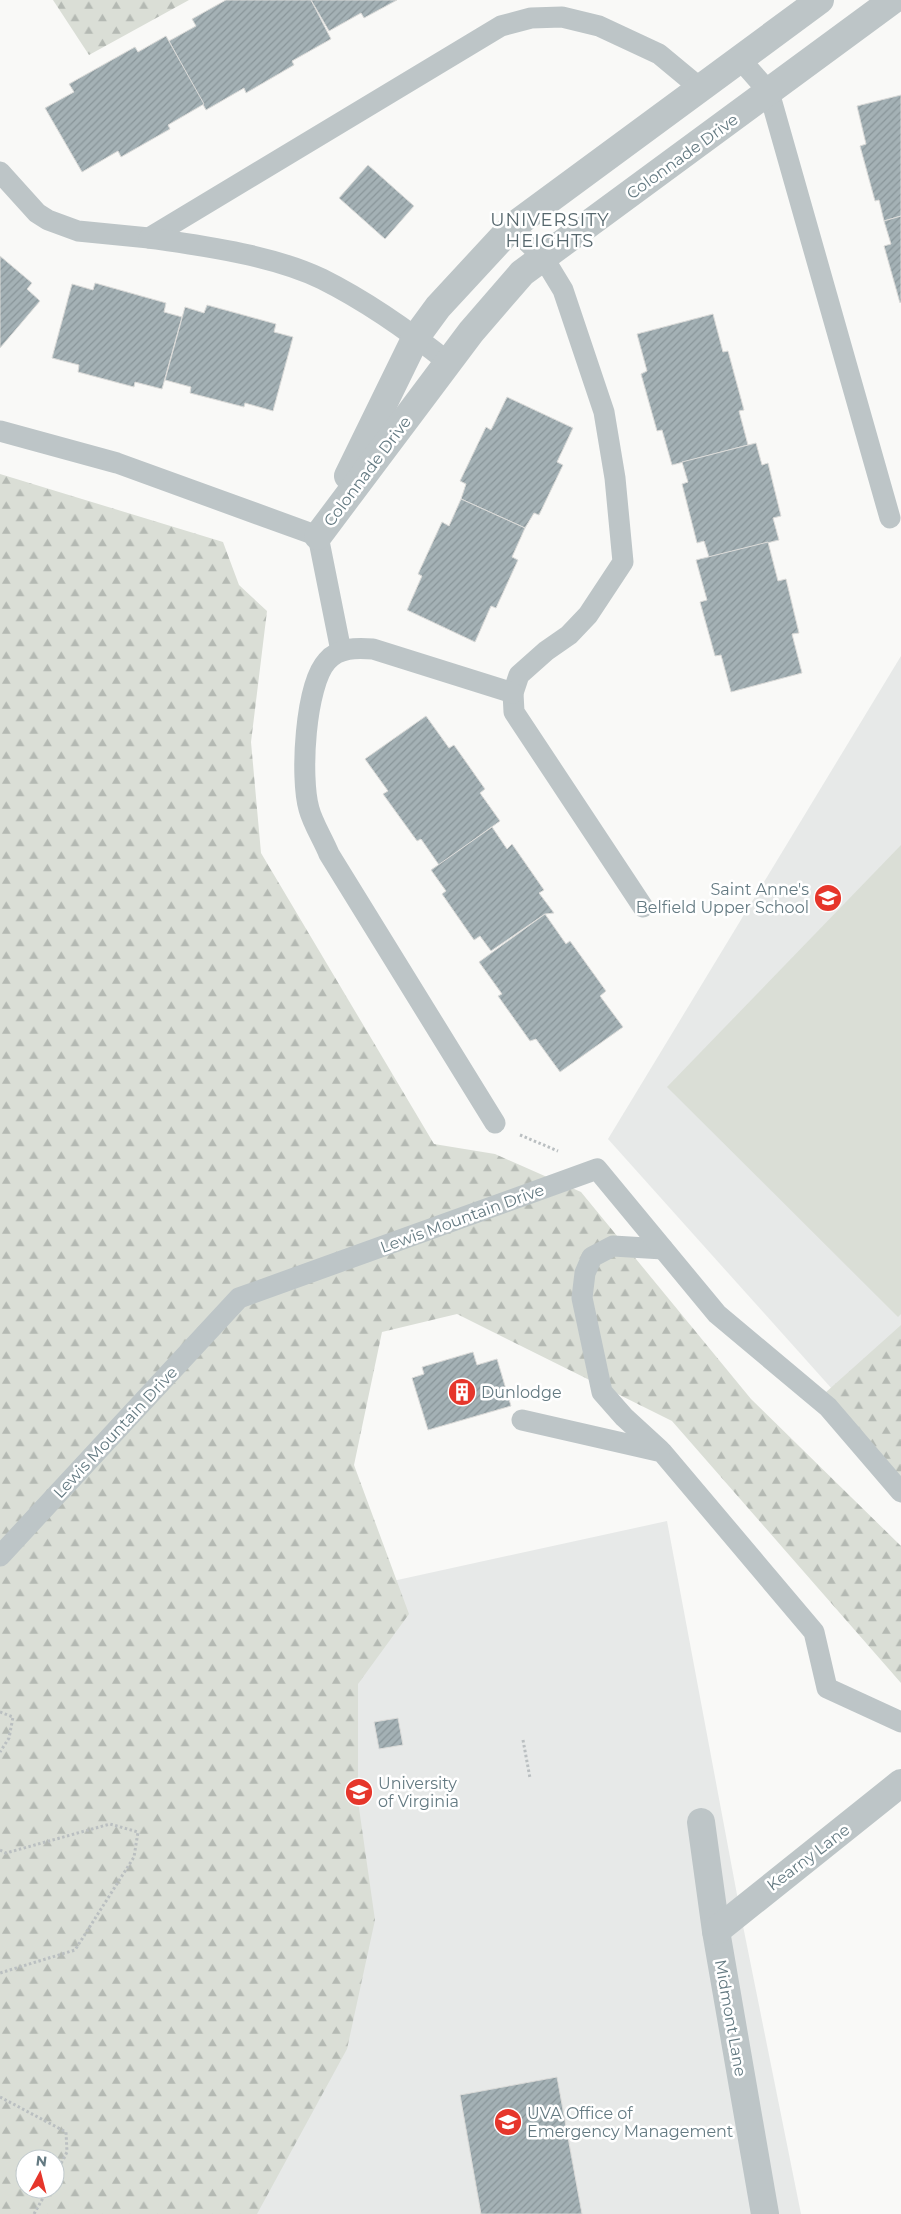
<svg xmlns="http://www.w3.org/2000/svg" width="901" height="2214" viewBox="0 0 901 2214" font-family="Montserrat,sans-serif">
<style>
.built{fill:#e7e9e8;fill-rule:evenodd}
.forest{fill:url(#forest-firs);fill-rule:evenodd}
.pitch{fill:#daded6}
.building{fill:url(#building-hatch);stroke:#dbdbd9}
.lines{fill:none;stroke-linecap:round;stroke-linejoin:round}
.path{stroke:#babfc1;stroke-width:3;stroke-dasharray:2.5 2.5;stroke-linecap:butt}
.lane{stroke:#bdc5c7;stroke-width:21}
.street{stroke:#bdc5c7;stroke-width:28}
.labels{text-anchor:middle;stroke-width:5;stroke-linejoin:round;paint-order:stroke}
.street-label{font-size:16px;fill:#647a82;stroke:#fff}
.poi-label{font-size:16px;fill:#647a82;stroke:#fff;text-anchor:start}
.neighbourhood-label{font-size:18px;letter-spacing:1px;fill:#56676d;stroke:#fff}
</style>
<defs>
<pattern id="forest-firs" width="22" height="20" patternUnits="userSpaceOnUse" patternTransform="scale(1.25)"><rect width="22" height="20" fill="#daded6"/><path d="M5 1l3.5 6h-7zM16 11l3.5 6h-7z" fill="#b4b9b3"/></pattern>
<pattern id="building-hatch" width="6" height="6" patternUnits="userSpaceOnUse" patternTransform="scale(1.25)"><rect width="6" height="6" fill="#a4b1b5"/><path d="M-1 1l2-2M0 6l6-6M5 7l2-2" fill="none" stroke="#899599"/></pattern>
</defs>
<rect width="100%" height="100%" fill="#f9f9f7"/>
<!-- built -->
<g class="built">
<path d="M901,656v810l-293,-327z"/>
<path d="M667,1521l74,395 60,298h-801v-547zM25,2159h30v30h-30z"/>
</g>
<!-- forest -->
<g class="forest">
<path d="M53,0h136l-100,55z"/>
<path d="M0,474l223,68 16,43 28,26 -16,131 10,111 173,291 61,10 86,38 170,207 150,147v137l-229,-262 -215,-107 -75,18 -28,133 55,149 -51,70v117l17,119 -28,129 -90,165h-257zM25,2159h30v30h-30z"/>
<path d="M901,1325v153l-76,-85z"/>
</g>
<!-- pitch -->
<path class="pitch" d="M901,845v469l-3,3 -231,-230z"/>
<!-- building -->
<g class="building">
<path d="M226,0h85l20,39 -39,22 2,4 -48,28 -2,-5 -38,22 -37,-69 27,-15 -4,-7z"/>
<path d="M311,0h86l-33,18 -3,-5 -32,18z"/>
<path d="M166,36l38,68 -36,21 2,4 -49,28 -3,-6 -36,21 -37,-64 29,-16 -5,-8 66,-37 3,5z"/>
<path d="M901,95v121l-17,5 -5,-21 -4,1 -15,-55 6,-2 -9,-38z"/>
<path d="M368,165l46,41 -29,33 -46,-41z"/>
<path d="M901,216v86l-1,1 -16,-57 7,-2 -7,-23z"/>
<path d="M0,256l32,27 -5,6 13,12 -40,47z"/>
<path d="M95,283l71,20 -2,9 18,5 -20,72 -27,-7 -1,5 -56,-15 1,-7 -27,-7 20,-74 21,6z"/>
<path d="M207,305l69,19 -2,8 19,5 -20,74 -28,-8 -1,4 -54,-14 1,-6 -26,-7 20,-73 19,6z"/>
<path d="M713,314l10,38 5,-1 16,59 -5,1 9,34 -76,20 -10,-35 -5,1 -16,-57 6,-3 -10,-37z"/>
<path d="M507,397l66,31 -16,34 6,3 -24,50 -5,-2 -9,15 -64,-29 5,-15 -6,-3 26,-54 5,3z"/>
<path d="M756,443l6,22 6,-2 13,53 -8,2 6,22 -70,17 -5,-16 -7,2 -15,-59 6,-2 -6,-20z"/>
<path d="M461,499l64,29 -13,29 6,3 -22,48 -5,-2 -16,36 -68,-32 15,-34 -4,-2 24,-52 7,4z"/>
<path d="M768,542l10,39 8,-2 13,54 -7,1 10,39 -71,19 -10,-37 -6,1 -15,-54 7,-2 -11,-40z"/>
<path d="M426,716l23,32 5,-3 31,44 -5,4 20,28 -61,44 -18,-26 -4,2 -34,-47 5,-3 -23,-32z"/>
<path d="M492,827l15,22 5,-5 32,46 -5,3 15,20 -9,1 -54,37 -11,-15 -6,4 -32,-46 4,-3 -15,-21z"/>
<path d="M545,914l21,30 4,-3 36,50 -6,5 23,31 -63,45 -24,-33 -6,2 -32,-45 4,-2 -23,-32z"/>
<path d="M473,1352l4,13 20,-6 14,47 -83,24 -16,-52 12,-4 -2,-7z"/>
<path d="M398,1718l5,27 -24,4 -5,-27z"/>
<path d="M557,2077l25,137h-101l-21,-119z"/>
</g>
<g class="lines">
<!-- path -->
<g class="path">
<path d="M520,1135l38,16"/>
<path d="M0,1712l13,5 -4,21 -9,14"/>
<path d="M523,1740l7,38"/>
<path d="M0,1850l6,3 104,-29 28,8 -4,25 -59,93 -75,23"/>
<path d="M0,2097l66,35 1,20 -12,23"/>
<path d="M34,2214l14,-25"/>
</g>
<!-- lane -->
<g class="lane">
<path d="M740,59l29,33 121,426"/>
<path d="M0,172l37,41 11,7 30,11 71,7 352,-212 30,-8 31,-1 37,9 60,28 41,34"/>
<path d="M512,227l31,30 20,33 41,122 11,66 8,84 -35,53 -19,20 -23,16 -27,24 -6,18 1,19 129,195"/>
<path d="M149,238c55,8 123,17 173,41 46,23 87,52 127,84"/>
<path d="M0,431l117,32 201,73 23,115"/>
<path d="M495,1123l-166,-269c-6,-15 -16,-30 -20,-45 -9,-31 -4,-124 18,-148 12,-14 30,-13 46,-12l140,44"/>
<path d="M522,1420l140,32 152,180 13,56 74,34"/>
<path d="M660,1450l-36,-33 -22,-25 -20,-94 3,-25 7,-16 21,-11 50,3"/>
<path d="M0,1556l239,-258 358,-129 120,145 111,93 73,85"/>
</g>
<!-- street -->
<g class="street">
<path d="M348,476l68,-139 22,-30 74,-80 308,-227"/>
<path d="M318,536l153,-204 51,-59 371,-273"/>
<path d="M701,1822l15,109 49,283"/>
<path d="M716,1931l185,-148"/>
</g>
</g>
<!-- icons -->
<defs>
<symbol id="school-disc" viewBox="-11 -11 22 22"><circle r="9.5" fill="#e6362b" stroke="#fff"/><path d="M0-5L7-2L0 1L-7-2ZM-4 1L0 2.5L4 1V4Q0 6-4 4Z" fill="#fff"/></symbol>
<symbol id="building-disc" viewBox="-11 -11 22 22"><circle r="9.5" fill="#e6362b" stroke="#fff"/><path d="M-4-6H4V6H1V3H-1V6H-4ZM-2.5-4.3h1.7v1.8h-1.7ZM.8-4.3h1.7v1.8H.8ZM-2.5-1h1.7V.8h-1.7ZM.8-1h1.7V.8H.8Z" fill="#fff"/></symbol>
<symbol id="university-disc" viewBox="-11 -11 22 22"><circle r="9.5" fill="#e6362b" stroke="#fff"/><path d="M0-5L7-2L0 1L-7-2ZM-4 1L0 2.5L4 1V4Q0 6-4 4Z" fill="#fff"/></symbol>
</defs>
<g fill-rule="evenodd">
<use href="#school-disc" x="812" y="882" width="32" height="32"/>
<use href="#building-disc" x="446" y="1376" width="32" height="32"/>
<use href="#university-disc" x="343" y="1776" width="32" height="32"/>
<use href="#university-disc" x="492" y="2106" width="32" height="32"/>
</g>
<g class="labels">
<!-- street labels -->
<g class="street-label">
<text transform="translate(682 156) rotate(-36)" y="6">Colonnade Drive</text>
<text transform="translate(367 471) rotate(-53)" y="6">Colonnade Drive</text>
<text transform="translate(462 1218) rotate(-20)" y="6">Lewis Mountain Drive</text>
<text transform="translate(115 1432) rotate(-47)" y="6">Lewis Mountain Drive</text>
<text transform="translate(808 1857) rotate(-37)" y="6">Kearny Lane</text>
<text transform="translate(731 2018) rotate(80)" y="6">Midmont Lane</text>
</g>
<!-- poi labels -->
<g class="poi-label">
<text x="809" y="895" text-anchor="end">Saint Anne's<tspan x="809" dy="18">Belfield Upper School</tspan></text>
<text x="481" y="1398">Dunlodge</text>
<text x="378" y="1789">University<tspan x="378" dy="18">of Virginia</tspan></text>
<text x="527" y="2119">UVA Office of<tspan x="527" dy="18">Emergency Management</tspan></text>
</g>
<!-- neighbourhood labels -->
<g class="neighbourhood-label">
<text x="550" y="226">UNIVERSITY<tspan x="550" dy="21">HEIGHTS</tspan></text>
</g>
</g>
<!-- north arrow -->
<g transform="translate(40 2174) rotate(7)"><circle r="24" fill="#ffffff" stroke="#c1cacd"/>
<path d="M0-4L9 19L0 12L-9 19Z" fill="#e6362b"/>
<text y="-8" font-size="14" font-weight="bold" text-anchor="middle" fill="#647a82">N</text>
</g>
</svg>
